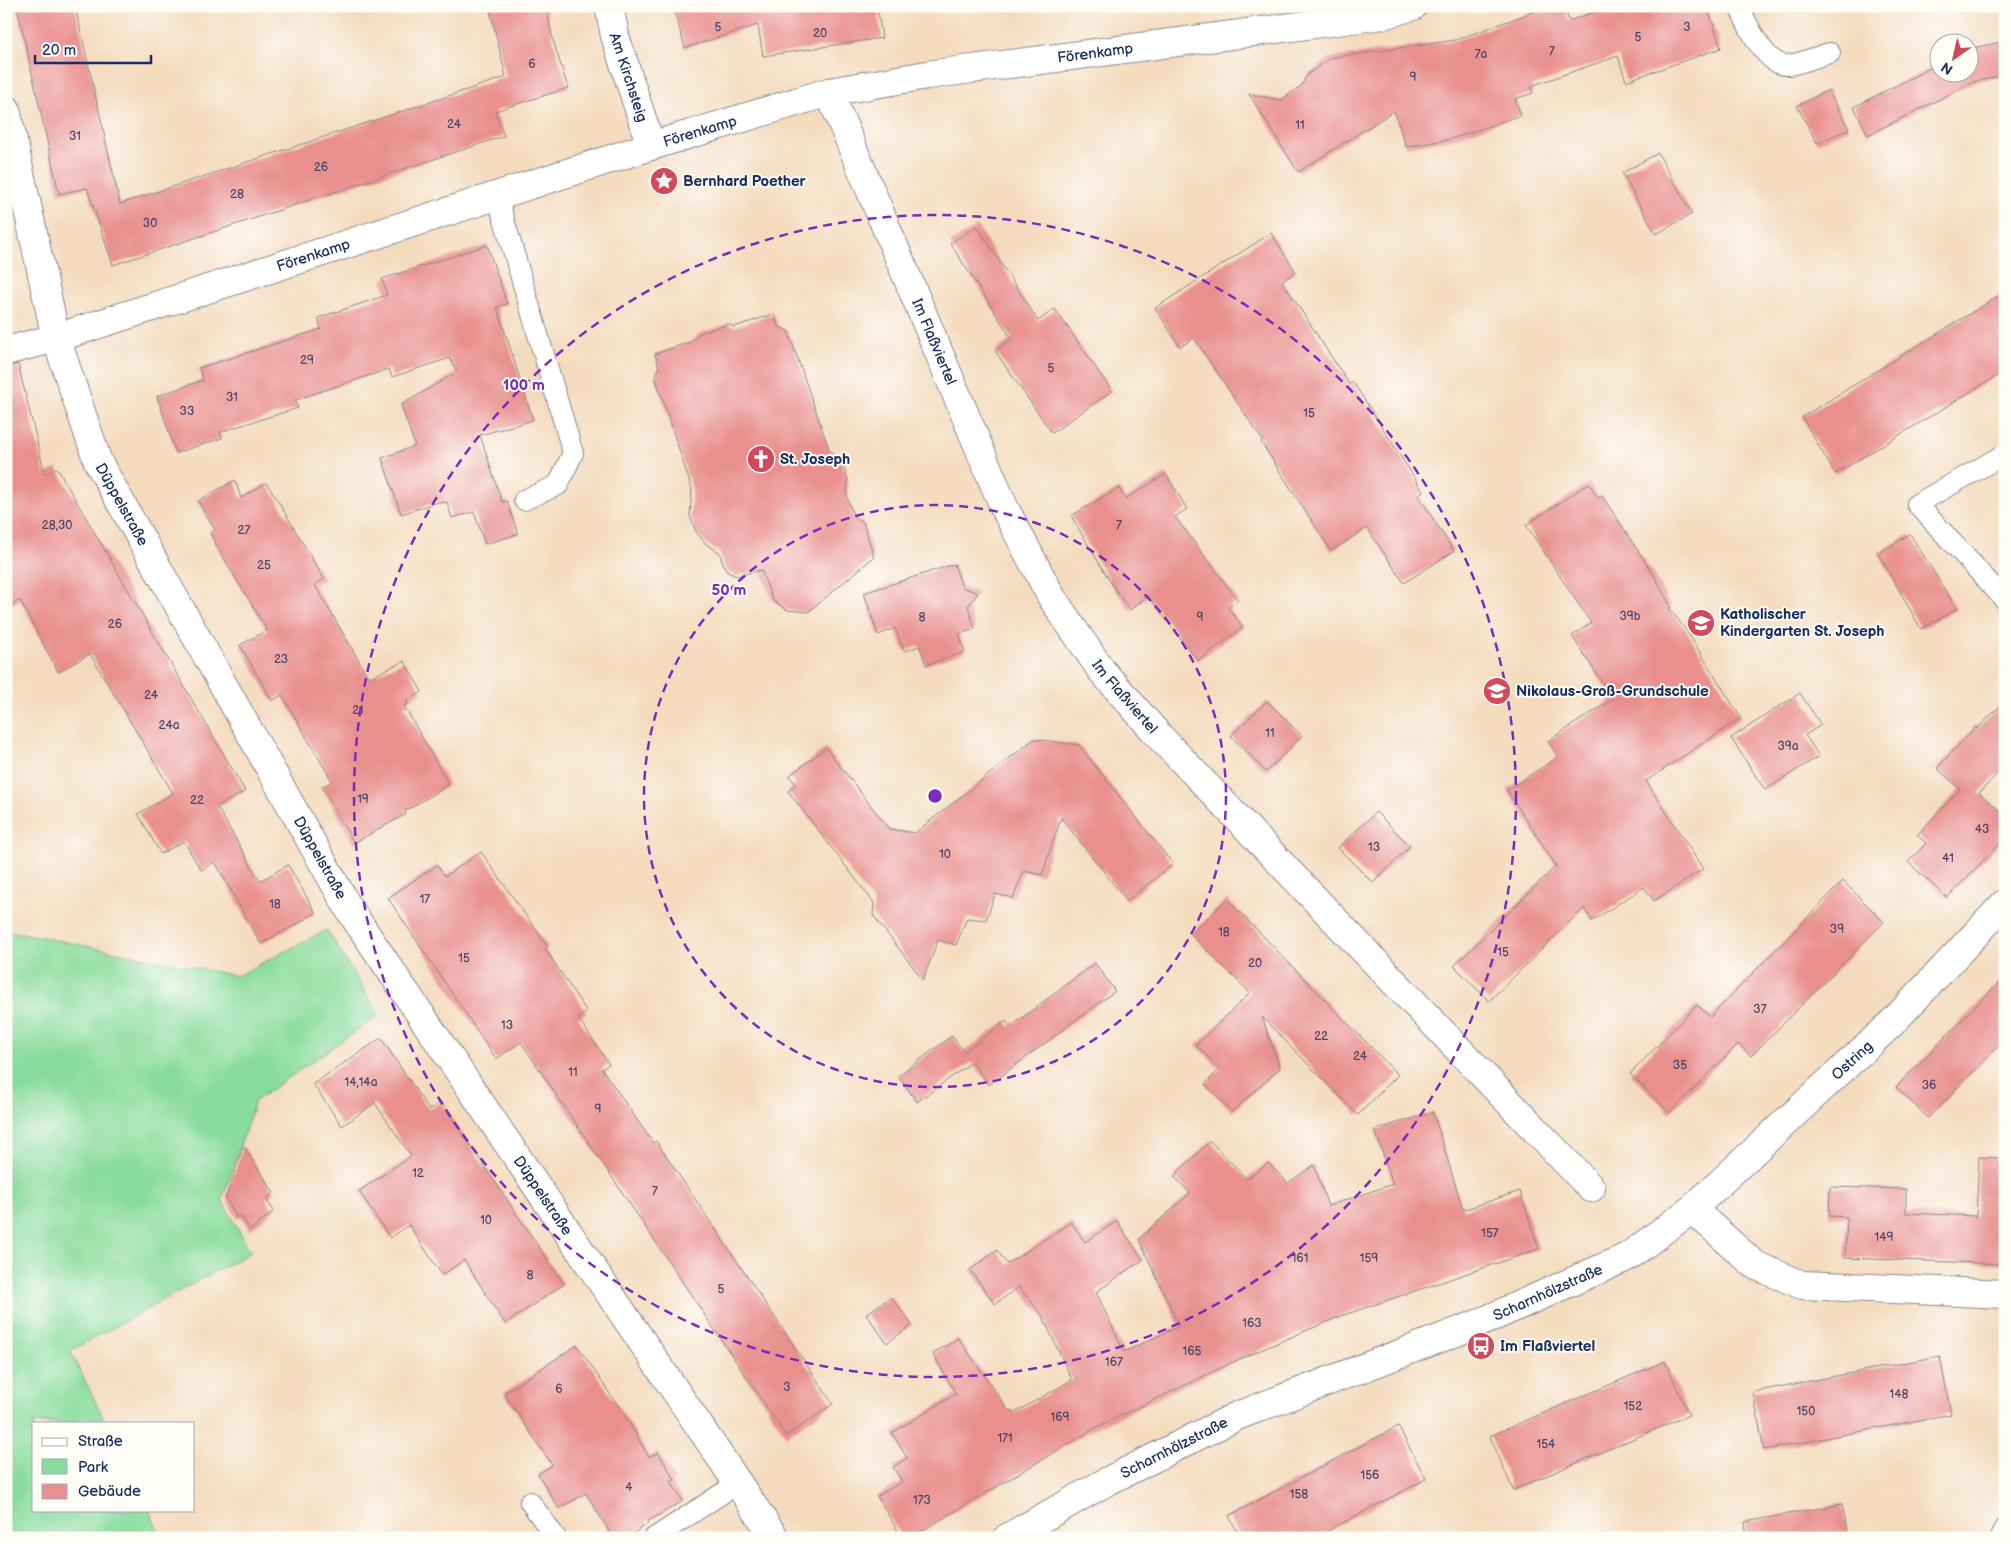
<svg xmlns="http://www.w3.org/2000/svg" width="2011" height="1544" viewBox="0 0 2011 1544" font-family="'Balsamiq Sans',sans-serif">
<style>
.green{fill:#89dc9d;stroke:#52867e}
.building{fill:#e9908f}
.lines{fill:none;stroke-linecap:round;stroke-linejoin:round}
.lane-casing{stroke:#88858e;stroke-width:22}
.street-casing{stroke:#88858e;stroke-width:30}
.secondary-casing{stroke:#88858e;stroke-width:30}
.lane{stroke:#fff;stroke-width:20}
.street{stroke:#fff;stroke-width:28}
.secondary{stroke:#fff;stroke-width:28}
.ring{fill:none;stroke:#7b2cbf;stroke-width:2.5;stroke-dasharray:9 6}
.labels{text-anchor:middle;stroke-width:4;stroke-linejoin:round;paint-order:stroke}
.number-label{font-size:12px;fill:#4e476a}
.street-label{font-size:15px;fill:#1b2f5e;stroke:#fdfcf7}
.poi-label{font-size:15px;font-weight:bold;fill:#1b2f5e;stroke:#fdfcf7;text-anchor:start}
.centre{fill:#7b2cbf;stroke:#fdfcf7;stroke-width:2.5}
.ring-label{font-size:15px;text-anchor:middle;font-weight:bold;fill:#7b2cbf;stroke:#fdfcf7;stroke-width:4;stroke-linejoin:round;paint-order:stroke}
</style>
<rect width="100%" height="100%" fill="#fdfcf7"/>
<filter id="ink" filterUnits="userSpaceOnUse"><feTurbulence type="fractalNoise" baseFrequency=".02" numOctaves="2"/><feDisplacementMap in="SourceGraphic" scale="10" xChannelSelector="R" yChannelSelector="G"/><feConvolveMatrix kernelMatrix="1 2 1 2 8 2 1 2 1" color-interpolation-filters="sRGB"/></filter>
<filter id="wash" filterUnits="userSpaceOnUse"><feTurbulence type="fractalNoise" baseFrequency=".0096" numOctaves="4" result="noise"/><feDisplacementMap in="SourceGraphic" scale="20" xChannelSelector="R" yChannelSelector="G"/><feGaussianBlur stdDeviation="1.12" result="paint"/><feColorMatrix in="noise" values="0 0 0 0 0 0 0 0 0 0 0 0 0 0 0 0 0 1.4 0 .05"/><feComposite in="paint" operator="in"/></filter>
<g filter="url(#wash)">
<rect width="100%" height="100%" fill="#f4dbbe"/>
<!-- green -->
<path class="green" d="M6,930l231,46 90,-46 52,85 -124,86 -33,99 29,52 -181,99 36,72h-72v87h115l13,28h-156z"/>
<g id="blocks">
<!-- building -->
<g class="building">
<path d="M17,6h58l45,198 386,-127 -17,-71h57l7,34 15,48 -73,23 9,25 -391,129 -26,-77 -28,6z"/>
<path d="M673,6h204l5,32 -119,18 -5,-31 -73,23z"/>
<path d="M1549,6h15l5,15 42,-15h96l14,42 -95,33 -8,-25 -87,30 2,7 -18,6 6,16 -70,24 -45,8 -12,-36 -96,61 -49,-78 32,6 20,-14 6,-11 23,-17 126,-18z"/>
<path d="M2005,41v34l-31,7 -106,53 -14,-28 84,-43v8h30v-23z"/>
<path d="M1828,90l21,39 -32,14 -20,-37z"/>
<path d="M1658,153l34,61 -36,20 -34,-61z"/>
<path d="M977,226l61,95 17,-12 57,82 -60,42 -57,-82 17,-12 -62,-96z"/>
<path d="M1271,233l25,39 -14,9 67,103 4,-2 70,109 -5,4 36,56 -50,32 -37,-55 -36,23 -70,-109 2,-1 -69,-103 -14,9 -25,-39z"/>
<path d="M487,245l20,59 -10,3 36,113 -53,15 22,67 5,-1 11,33 -33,10 -11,-32 -22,6 -5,-16 -5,1v-2l-41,13 -19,-56 33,-12 -14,-41 56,-33 -7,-14 -58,19 -3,-8 -94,31 3,8 -78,24 2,6 -46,15 -19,-57 46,-16 -4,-12 122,-39 -3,-11 69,-23 -5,-16z"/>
<path d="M2005,292v79l-170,103 -33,-57z"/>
<path d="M774,314l4,12 10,5 41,118 14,16 5,15 -1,17 7,20 9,5 11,35 -66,55 -21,-2 -14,-9 -12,-31 -25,6 -10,-5 -7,-19 -13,-8 -10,-12 -6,-16 2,-27 -37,-113 4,-9 -4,-13 35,-12 10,-9 28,-9 6,3z"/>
<path d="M18,364l27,110 12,-6 188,323 -28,16 43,74 28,-16 28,48 -55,31 -46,-82 -14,8 -17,-29 -23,13 -23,-40 35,-21 -83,-139 -32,18 -38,-72 -14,8v-242z"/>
<path d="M1166,474l21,35 -12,8 63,83 -10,8 15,19 -45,34 -50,-65 -18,14 -14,-19 -45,-75 48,-28 6,11z"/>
<path d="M235,480l6,18 25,-15 9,13 49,83 -9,6 54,93 35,-17 18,31 -16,9 2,3 -4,2 45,79 -44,26 1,3 -52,29 -32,-56 10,-6 -50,-86 -10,6 -32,-56 27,-15 -47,-78 -10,-19 5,-3 -17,-29z"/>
<path d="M1589,483l9,15 4,-2 20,30 33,51 16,30 -2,1 17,22 55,88 -95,63 57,88 -49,32 -10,-14 -52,34 -8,-13 -95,93 -35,-35 102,-100 -49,-76 51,-33 -10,-16 65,-42 -41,-63 19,-13 -65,-98z"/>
<path d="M1910,534l47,75 -36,20 -43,-76z"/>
<path d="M954,564l8,23 16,6 -10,13 7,23 -16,5 6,18 -39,13 -6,-19 -16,5 -9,-23 -17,7 -14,-42z"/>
<path d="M1800,693l21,32 -16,10 14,21 -54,34 -34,-52z"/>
<path d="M1267,701l35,35 -36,36 -35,-36z"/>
<path d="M2005,701v65l-26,27 26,22v23l-58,60 -39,-36 18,-19 -9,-8 43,-46 -23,-21 39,-42 1,3z"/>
<path d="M1034,739l45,6 94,119 -46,37 -66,-83 -19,57 -18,-4 -11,27 -18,-4 -9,26 -19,-2 -11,27 -18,-5 -15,40 -50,-65 1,-12 -86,-112 8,-7 -7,-8 37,-28 63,81 26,4z"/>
<path d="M1376,812l34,34 -37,37 -35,-35z"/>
<path d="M481,852l67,95 -3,2 42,63 -9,6 31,46 -7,5 51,74 3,-2 177,263 -47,32 -265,-394 -25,17 -108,-161 49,-33 8,11z"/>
<path d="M1843,881l41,41 -133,134 -13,-12 -68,69 -40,-39 67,-69 13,12z"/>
<path d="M1227,899l171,176 -40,40 -96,-98 18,51 -48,44 -27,-28 15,-15 -24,-24 54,-52 -59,-59z"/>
<path d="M1095,963l20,28 -126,94 -17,-23 -55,40 -19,-26 54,-40 12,16 42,-31 4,6z"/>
<path d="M2005,976v63l-77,79 -32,-31z"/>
<path d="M381,1038l48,72 12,-8 123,182 -59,40 -41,-64 -22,15 -33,-50 -19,13 -31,-47 52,-35 -36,-53 -33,23 -29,-42z"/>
<path d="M1433,1112l30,98 57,-19 19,58 -198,67 -97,41 -147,70 -187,111h-8l-25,-42 25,-14 -9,-15 14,-9 -15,-25 64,-39 -23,-40 25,-16 51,73 3,-1 2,3 58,-33 -30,-65 -23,-28 -24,17 -25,-34 27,-20 10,14 64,-42 14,20 32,-21 26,39 -47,32 28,60 55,-26 -40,-87 51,-46 -16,-17 36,-35 37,38 21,-16 20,20 26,-18 14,41 65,-22 -18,-54z"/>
<path d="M243,1146l31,47 -8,6 8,12 -24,19 -9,-14 -4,2 -11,-20z"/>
<path d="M1979,1157l26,1v106l-160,-6 2,-41 -18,-1 1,-29 76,2v24l70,3z"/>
<path d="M891,1297l21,28 -25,18 -21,-29z"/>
<path d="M577,1345l50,74 22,38 9,-5 17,28 -4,2 12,19 -36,21 1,2 -22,14h-13l-27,-45 -27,16 -21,-35 14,-9 -48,-72z"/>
<path d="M1940,1356l11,58 -187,36 -11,-58z"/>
<path d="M1665,1361l24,54 -176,75 -23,-54z"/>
<path d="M1398,1426l28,53 -112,59h-73l-12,-22z"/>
<path d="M1842,1504l7,34h-102l-2,-16z"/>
</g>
</g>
</g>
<g filter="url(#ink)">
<use href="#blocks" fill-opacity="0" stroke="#88858e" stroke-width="1"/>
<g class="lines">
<defs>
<g id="lane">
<path d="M1739,6c8,18 26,61 50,59 14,-2 28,-9 41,-12"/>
<path d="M497,196l76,257 -15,32 -34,15"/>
<path d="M2005,454l-88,50 88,96"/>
<path d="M530,1502l26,36"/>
<path d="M654,1538l84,-55"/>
<path d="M2001,1538l4,-9"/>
</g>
<g id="street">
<path id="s1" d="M609,6l6,30 36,110"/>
<path id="s2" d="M829,92l175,415 48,91 50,73 58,66 431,451"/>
<path id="s3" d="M6,109l50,229 42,124 251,447 426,629"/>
<path id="s4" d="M6,351l50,-13 595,-192 178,-54 98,-17 456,-60 30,-9"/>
<path d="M1692,1209l63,56 47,20 203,9"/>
</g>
<g id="secondary">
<path id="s5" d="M1007,1538l99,-56 131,-66 238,-91 154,-69 63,-47 199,-185 114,-121"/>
</g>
</defs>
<!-- lane casing -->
<use href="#lane" class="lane-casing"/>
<!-- street casing -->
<use href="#street" class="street-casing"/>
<!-- secondary casing -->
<use href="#secondary" class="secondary-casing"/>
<!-- lane -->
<use href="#lane" class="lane"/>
<!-- street -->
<use href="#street" class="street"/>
<!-- secondary -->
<use href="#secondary" class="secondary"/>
</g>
</g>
<!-- distance rings -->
<g class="ring">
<circle cx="935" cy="796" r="291"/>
<circle cx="935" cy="796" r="581"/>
</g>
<!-- icons -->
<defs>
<symbol id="sight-disc" viewBox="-11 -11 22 22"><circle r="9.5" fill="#d1495b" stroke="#fdfcf7"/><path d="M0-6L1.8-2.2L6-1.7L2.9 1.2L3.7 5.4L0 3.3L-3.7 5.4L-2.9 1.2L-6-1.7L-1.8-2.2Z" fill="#fff"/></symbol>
<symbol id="church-disc" viewBox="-11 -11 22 22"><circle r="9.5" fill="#d1495b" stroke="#fdfcf7"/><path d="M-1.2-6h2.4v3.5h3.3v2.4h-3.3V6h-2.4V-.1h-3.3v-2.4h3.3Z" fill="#fff"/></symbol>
<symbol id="school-disc" viewBox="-11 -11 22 22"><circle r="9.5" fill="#d1495b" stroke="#fdfcf7"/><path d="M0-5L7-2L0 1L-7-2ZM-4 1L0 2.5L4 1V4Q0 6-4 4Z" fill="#fff"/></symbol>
<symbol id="bus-disc" viewBox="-11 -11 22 22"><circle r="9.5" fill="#d1495b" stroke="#fdfcf7"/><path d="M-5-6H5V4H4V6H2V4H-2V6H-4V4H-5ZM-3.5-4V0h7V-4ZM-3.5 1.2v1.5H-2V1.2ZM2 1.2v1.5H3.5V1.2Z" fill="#fff"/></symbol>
</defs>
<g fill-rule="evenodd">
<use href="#sight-disc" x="648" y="165" width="32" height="32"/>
<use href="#church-disc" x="745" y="443" width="32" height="32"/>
<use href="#school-disc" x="1685" y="607" width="32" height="32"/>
<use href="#school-disc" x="1481" y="675" width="32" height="32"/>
<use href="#bus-disc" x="1465" y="1330" width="32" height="32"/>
</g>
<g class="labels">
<!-- number labels -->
<g class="number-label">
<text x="718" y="31">5</text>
<text x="1687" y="31">3</text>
<text x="820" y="37">20</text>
<text x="1638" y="41">5</text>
<text x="1552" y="55">7</text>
<text x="1481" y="58">7a</text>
<text x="532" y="68">6</text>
<text x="1413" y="81">9</text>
<text x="454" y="128">24</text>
<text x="1300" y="129">11</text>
<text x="75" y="140">31</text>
<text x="321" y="171">26</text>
<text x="237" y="198">28</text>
<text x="150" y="227">30</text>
<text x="307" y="364">29</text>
<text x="1051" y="372">5</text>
<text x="232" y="401">31</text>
<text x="187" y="415">33</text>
<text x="1309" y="417">15</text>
<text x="57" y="529">28,30</text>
<text x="1119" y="529">7</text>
<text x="244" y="534">27</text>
<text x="264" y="569">25</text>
<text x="1630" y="620">39b</text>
<text x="922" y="621">8</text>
<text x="1200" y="621">9</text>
<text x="115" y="628">26</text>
<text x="281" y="663">23</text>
<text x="151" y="699">24</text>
<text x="358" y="714">21</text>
<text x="169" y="729">24a</text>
<text x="1270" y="737">11</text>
<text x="1788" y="750">39a</text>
<text x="363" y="803">19</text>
<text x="197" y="804">22</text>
<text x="1982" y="833">43</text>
<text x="1374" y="851">13</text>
<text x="945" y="858">10</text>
<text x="1948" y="862">41</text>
<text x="425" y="903">17</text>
<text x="275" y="908">18</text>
<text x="1837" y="933">39</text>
<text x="1224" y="936">18</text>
<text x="1503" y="956">15</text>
<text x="464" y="962">15</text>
<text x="1255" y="967">20</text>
<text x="1760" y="1013">37</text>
<text x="507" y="1029">13</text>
<text x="1321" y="1040">22</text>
<text x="1360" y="1060">24</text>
<text x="1680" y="1069">35</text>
<text x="573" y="1076">11</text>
<text x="361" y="1086">14,14a</text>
<text x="1929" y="1089">36</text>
<text x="598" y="1113">9</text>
<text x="418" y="1177">12</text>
<text x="655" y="1195">7</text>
<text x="486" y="1224">10</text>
<text x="1490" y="1237">157</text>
<text x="1884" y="1241">149</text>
<text x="1300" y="1262">161</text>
<text x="1369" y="1262">159</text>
<text x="530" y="1279">8</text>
<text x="721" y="1293">5</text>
<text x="1252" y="1327">163</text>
<text x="1192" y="1355">165</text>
<text x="1114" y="1366">167</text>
<text x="787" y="1391">3</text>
<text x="559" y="1393">6</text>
<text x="1899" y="1398">148</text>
<text x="1633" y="1410">152</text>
<text x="1806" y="1415">150</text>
<text x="1060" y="1421">169</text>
<text x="1005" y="1442">171</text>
<text x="1546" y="1448">154</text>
<text x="1370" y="1479">156</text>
<text x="629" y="1491">4</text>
<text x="1299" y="1498">158</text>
<text x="922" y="1504">173</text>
</g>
<!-- street labels -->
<g class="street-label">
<text dy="5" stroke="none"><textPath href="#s4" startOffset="1132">Förenkamp</textPath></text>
<text dy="5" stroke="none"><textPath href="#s1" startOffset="74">Am Kirchsteig</textPath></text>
<text dy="5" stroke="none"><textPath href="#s4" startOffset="728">Förenkamp</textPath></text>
<text dy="5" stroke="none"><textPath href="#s4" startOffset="322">Förenkamp</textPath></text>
<text dy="5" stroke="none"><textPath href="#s2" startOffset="271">Im Flaßviertel</textPath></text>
<text dy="5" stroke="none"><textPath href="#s3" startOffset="414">Düppelstraße</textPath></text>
<text dy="5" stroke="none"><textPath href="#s2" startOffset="676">Im Flaßviertel</textPath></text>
<text dy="5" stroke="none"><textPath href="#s3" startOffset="819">Düppelstraße</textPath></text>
<text dy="5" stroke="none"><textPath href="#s5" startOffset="981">Ostring</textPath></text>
<text dy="5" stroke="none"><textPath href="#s3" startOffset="1224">Düppelstraße</textPath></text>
<text dy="5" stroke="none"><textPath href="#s5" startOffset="595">Scharnhölzstraße</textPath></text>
<text dy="5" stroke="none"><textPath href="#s5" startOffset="190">Scharnhölzstraße</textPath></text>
</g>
<!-- poi labels -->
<g class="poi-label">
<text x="683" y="186">Bernhard Poether</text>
<text x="780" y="464">St. Joseph</text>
<text x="1720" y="619">Katholischer<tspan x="1720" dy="17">Kindergarten St. Joseph</tspan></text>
<text x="1516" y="696">Nikolaus-Groß-Grundschule</text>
<text x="1500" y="1351">Im Flaßviertel</text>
</g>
</g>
<circle cx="935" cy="796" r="8" class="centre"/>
<g class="ring-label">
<text x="524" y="390">100 m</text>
<text x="729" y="595">50 m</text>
</g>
<!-- margin -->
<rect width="2011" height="1544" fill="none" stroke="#fdfcf7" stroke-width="25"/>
<!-- legend -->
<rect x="32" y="1422" width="162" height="90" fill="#fdfcf7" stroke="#a3aaba"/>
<rect x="42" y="1438" width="25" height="8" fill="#ffffff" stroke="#a3aaba"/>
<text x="78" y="1446" font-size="15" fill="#1b2f5e">Straße</text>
<rect x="42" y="1459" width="25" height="15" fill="#89dc9d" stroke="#a3aaba"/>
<text x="78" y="1472" font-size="15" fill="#1b2f5e">Park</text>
<rect x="42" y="1484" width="25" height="15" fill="#e9908f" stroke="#a3aaba"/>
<text x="78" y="1496" font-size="15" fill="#1b2f5e">Gebäude</text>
<!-- north arrow -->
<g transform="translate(1954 58) rotate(214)"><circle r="24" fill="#fdfcf7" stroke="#a3aaba"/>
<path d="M0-4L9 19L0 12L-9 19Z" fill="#d1495b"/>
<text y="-8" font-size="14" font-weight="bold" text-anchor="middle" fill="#1b2f5e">N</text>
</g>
<!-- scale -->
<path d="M35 55v8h116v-8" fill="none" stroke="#1b2f5e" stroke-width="2.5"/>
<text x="42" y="55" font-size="15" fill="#1b2f5e" stroke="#fdfcf7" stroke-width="4" paint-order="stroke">20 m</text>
</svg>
